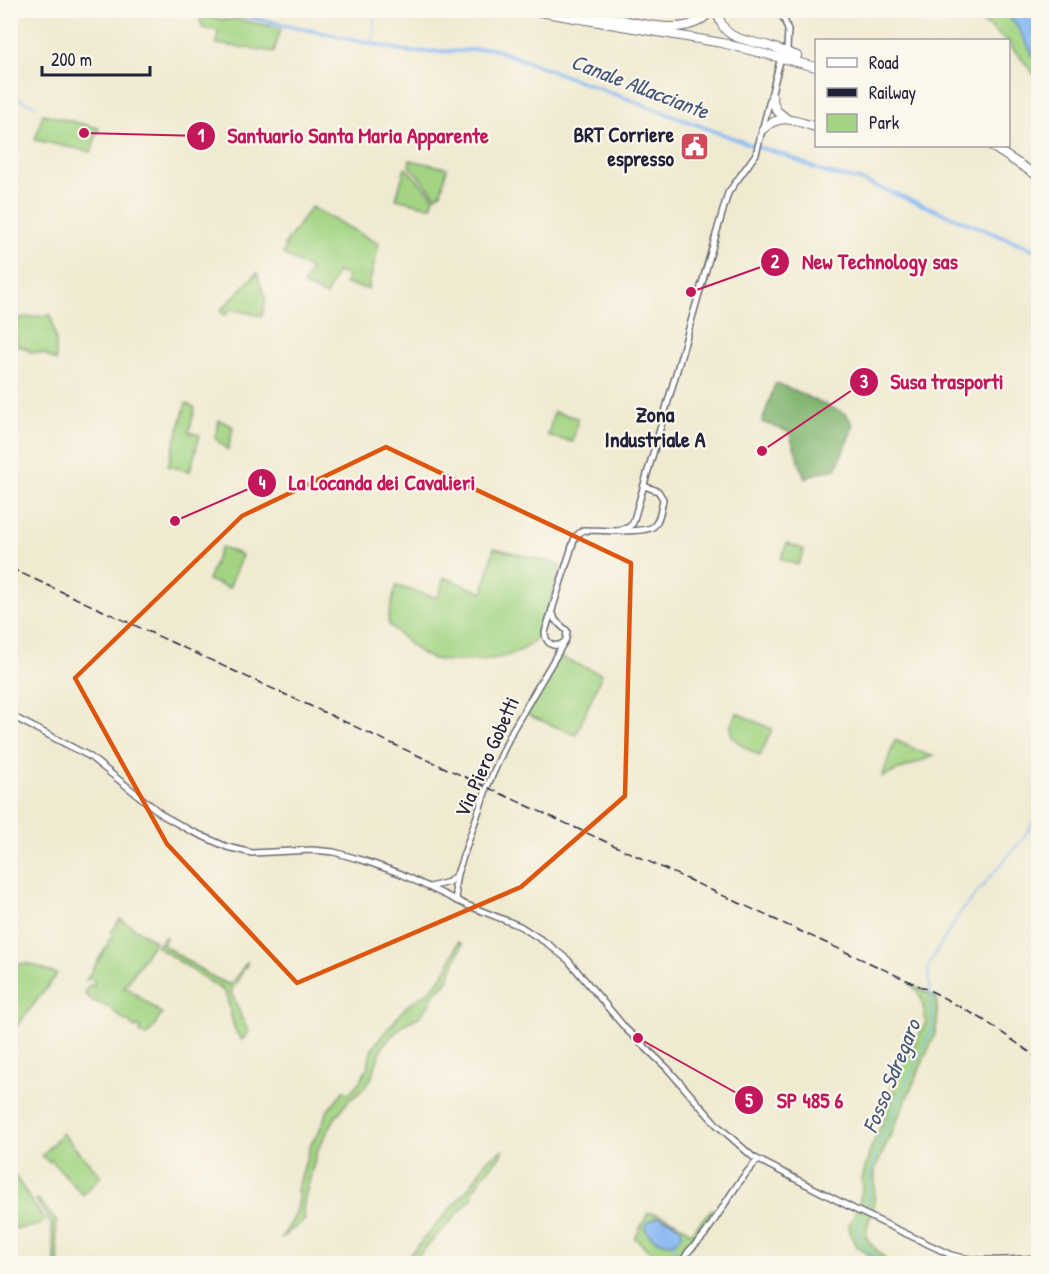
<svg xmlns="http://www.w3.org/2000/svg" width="1049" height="1274" viewBox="0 0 1049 1274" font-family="'Patrick Hand',sans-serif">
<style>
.green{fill:#a3d483;stroke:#627b5f;stroke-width:1.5}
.forest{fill:#82b671;stroke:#526c56;stroke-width:1.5}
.water{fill:#86b8f3;stroke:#546d97;stroke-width:1.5}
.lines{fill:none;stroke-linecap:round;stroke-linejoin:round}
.stream{stroke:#86b8f3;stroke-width:1.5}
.canal{stroke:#86b8f3;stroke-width:4}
.secondary-casing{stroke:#6a6870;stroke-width:8}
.highway-casing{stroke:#6a6870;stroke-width:10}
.secondary{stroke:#fff;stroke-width:5}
.highway{stroke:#fff;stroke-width:8}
.rail{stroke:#22223b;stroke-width:1.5;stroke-dasharray:9 4.5;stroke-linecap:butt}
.marked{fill:none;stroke:#de560e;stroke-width:4.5;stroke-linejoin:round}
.labels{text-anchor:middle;stroke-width:4.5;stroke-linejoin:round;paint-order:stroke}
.poi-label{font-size:21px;font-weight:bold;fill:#22223b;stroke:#fbf7ec;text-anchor:end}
.street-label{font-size:21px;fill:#22223b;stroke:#fbf7ec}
.water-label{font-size:22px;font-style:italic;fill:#45567b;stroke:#fbf7ec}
.neighbourhood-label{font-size:22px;font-weight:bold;fill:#22223b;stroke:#fbf7ec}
.leader{fill:none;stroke:#c2185b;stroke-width:2}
.callout-dot{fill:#c2185b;stroke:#fbf7ec;stroke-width:2}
.mark-label{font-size:18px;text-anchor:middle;font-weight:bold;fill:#fff}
.callout-label{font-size:22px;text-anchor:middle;font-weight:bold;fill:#c2185b;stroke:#fbf7ec;stroke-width:4.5;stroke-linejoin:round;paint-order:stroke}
</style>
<rect width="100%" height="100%" fill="#fbf7ec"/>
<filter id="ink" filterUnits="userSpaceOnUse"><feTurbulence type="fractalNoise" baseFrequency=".0167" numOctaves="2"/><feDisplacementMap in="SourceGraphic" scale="12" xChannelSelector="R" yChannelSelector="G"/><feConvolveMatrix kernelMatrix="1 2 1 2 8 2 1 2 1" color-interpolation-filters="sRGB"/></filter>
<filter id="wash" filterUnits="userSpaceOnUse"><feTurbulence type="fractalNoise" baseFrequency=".008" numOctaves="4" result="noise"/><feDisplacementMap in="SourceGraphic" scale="24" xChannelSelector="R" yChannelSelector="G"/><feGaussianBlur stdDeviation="1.35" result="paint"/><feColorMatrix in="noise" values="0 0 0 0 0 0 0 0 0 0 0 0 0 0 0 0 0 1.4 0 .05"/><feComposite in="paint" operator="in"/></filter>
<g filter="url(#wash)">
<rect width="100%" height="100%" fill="#f0ead1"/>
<!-- green -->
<g class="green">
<path d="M961,11h40l15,13 22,40v15l-29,-35 -1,-4h-3l-16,-14z"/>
<path d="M201,15l22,5 12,-1 46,9 -7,24 -57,-8 1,-13 -16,-3 1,-4 -3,-1z"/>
<path d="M43,114l56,14 -8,24 -56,-12z"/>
<path d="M410,160l37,8 -6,25 -5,3 -27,-31z"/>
<path d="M405,168l2,1 27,28 -3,10 -35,-8z"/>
<path d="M311,207l68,37 -11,45 -23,-5 2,-9 -10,-3 -11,24 -23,-11 8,-15 -28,-16 3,-7 -2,-1z"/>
<path d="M257,273l9,27 -4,16 -31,-7 -6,6 -5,-4z"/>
<path d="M51,315l5,26v20l-13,-8 -12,-1 -10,-6 -4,1v-29z"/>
<path d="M186,403l9,5 -6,24 11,3 -10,36 -22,-5z"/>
<path d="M554,412l24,6 -5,24 -25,-6z"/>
<path d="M219,420l14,7 -5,23 -13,-12z"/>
<path d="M787,543l17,7 -6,15 -17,-6z"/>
<path d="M221,547l21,8 -13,33 -21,-8z"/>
<path d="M494,548l64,16 2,4 -18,62c-16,29 -55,31 -85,31 -9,0 -18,0 -27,-3 -15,-6 -29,-23 -41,-33l-1,-6 8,-33 42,12 6,-21 39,16z"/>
<path d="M559,657l43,17 -26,61 -46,-19 -4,-4 2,-6z"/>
<path d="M737,713l35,16 -12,27c-20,-12 -40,-18 -23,-43z"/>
<path d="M895,740l32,15 6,1 -51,21z"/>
<path d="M120,919l35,22 -31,47 5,1 33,25 -15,23 -7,-5 1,-4 -4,-2 -2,2 -4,-3 -1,-4 -3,1 -14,-11v-2l-22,-9 -7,-7 5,-8 5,1v-5l-3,-2 -5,1 23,-37 -1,-3 4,-2 -1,-5z"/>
<path d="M166,936l-3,9 46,30 21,10 17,-23v2l-16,28c7,13 9,28 18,39l-7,9c-12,-11 -10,-34 -18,-49l-68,-45z"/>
<path d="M458,942l4,2 -15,38 -15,14 -3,9 -10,12 -15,7 -19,19 -4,7 -10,29 -11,13 -12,9 -13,17 -18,33 -12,46 -2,15 2,8 -24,18c9,-13 22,-30 16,-47l14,-48 7,-9 10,-24 16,-20 4,4 13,-14 7,-14 4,-18 35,-42 21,-14 12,-13 8,-12z"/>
<path d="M17,964h13l27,10 -46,60 -1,-58 4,-6 -3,-1v-3l2,1z"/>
<path d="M910,984l27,14v25l-2,11 -60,136 -1,37 -7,19 -1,10 4,7 19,20h-10l-22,-17 -6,-10 -2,-11 8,-15 6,-23 -1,-8 9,-31 25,-56 -5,-4 35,-66c-4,-17 -1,-25 -16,-38z"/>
<path d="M62,1133l39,43 -18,19 -32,-35 -2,2 -7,-6z"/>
<path d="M503,1150l-2,5 -19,22 -9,14 -1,7 -56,60 -7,5h-7l66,-74 19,-29z"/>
<path d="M13,1173l32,48c-8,6 -25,9 -34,6l-1,-50z"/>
<path d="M38,1199l19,23 -2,1 4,40h-4l-4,-39 -15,-24z"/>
<path d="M715,1209c-5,22 -33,32 -35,54h-18l-27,-25 13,-25c17,1 30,9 43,20l20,-23z"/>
</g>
<!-- forest -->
<path class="forest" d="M777,383l69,31 6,9 1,4 -17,42 -16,3 -15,7 -16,-47 -27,-10 13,-38z"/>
<!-- water -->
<g class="water">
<path d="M1001,11h37v53l-22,-40z"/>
<path d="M658,1217l13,4 10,7 1,7c-11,14 -28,8 -37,-6 1,-7 6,-10 13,-12z"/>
</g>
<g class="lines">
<!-- stream -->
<g class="stream">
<path d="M373,44l2,-34"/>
<path d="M10,96l27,10"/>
<path d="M864,1212l4,-7 2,-26 7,-30 56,-124 -5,-59 31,-52 65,-77 14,-22"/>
<path d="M862,1216c-12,26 6,32 22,48"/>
<path d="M673,1243l3,10 -1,11"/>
</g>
<!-- canal -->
<path class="canal" d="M216,10l194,42 51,-1 30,-3 263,98 31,9 41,18 34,7 178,71"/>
</g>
</g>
<g filter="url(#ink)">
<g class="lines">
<defs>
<g id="secondary">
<path d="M783,16l5,14 -1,19"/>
<path d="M617,531l12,-4 4,-4 95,-330 28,-39 24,-93"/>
<path d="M563,643c-9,6 -18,0 -18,-11l30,-95 8,-7c14,0 63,4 71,-4 6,-6 8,-20 9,-27l-5,-8 -14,-5"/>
<path d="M10,715l79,41 75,60 25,14 38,17 25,6 60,-3 22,2 31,9 34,12 65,31 56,22 28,18 20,16 58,69 41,39 50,57 36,32 103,53 95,45c28,8 59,5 87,3"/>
<path d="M430,887l19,-5 7,-7"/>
<path d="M457,901l-2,-15 2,-12 30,-87 25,-56 54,-92 1,-8 -12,-11 -3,-10"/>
<path d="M683,1264c2,-14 15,-20 22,-30 18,-25 31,-52 53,-74"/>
</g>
<g id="highway">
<path d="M528,10l194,33 94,24"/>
<path d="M717,10c5,31 27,29 52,36 10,3 18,6 28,10"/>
<path d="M778,10l5,6"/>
<path d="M594,16c35,1 93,28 117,-6"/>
<path d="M772,96l4,14 10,8"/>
<path d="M763,129c19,-17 31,-8 53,-2"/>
<path d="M991,146l47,30"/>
</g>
</defs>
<!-- secondary casing -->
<use href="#secondary" class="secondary-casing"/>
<!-- highway casing -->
<use href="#highway" class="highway-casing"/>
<!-- secondary -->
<use href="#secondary" class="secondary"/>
<!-- highway -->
<use href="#highway" class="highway"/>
<!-- rail -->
<path class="rail" d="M10,568l925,425 49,27 54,38"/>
</g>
</g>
<!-- marked area -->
<path class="marked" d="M386,447l245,116 -6,233 -104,91 -224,96 -130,-139 -92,-166 167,-162z"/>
<!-- icons -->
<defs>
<symbol id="civic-square" viewBox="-11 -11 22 22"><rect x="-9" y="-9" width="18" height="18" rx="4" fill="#d1495b" stroke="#fbf7ec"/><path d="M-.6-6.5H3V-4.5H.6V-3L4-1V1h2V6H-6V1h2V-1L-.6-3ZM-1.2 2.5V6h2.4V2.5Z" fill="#fff"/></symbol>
</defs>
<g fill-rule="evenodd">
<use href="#civic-square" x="678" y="130" width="33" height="33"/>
</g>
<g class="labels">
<!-- poi labels -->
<g class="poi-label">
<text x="674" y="142">BRT Corriere<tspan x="674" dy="24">espresso</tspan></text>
</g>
<!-- street labels -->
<g class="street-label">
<text transform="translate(487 757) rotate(-66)" y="7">Via Piero Gobetti</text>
</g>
<!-- water labels -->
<g class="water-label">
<text transform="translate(640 86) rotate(21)" y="8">Canale Allacciante</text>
<text transform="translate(891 1076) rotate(-68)" y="8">Fosso Sdregaro</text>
</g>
<!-- neighbourhood labels -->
<g class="neighbourhood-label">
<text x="655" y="422">Zona<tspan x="655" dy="25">Industriale A</tspan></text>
</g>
</g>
<!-- callouts -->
<path class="leader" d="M84 133L201 136M691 292L775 262M762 451L864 382M175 521L262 483M638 1038L749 1100"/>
<g class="callout-dot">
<circle cx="84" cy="133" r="6"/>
<circle cx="691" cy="292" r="6"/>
<circle cx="762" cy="451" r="6"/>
<circle cx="175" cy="521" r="6"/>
<circle cx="638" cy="1038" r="6"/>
<circle cx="201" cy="136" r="15"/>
<circle cx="775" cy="262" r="15"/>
<circle cx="864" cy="382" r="15"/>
<circle cx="262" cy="483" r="15"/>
<circle cx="749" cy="1100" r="15"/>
</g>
<g class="mark-label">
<text x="201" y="142">1</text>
<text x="775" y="268">2</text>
<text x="864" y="388">3</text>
<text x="262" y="489">4</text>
<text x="749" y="1107">5</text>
</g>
<g class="callout-label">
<text x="358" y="143">Santuario Santa Maria Apparente</text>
<text x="880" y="269">New Technology sas</text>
<text x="947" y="389">Susa trasporti</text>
<text x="382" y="490">La Locanda dei Cavalieri</text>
<text x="810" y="1108">SP 485 6</text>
</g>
<!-- margin -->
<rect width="1049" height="1274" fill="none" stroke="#fbf7ec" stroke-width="36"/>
<!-- legend -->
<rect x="815" y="39" width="195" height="108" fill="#fbf7ec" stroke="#a4a2a5" stroke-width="1.5"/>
<rect x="827" y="58" width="30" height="9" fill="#ffffff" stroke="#a4a2a5" stroke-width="1.5"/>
<text x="869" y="69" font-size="18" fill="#22223b">Road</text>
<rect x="827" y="88" width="30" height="9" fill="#22223b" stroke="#a4a2a5" stroke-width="1.5"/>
<text x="869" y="99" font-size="18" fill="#22223b">Railway</text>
<rect x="827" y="114" width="30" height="18" fill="#a3d483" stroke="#a4a2a5" stroke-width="1.5"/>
<text x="869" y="129" font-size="18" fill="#22223b">Park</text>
<!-- scale -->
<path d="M42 66v9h108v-9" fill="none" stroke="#22223b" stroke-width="3"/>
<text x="51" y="66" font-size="18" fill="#22223b" stroke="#fbf7ec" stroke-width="4.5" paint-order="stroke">200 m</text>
</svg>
